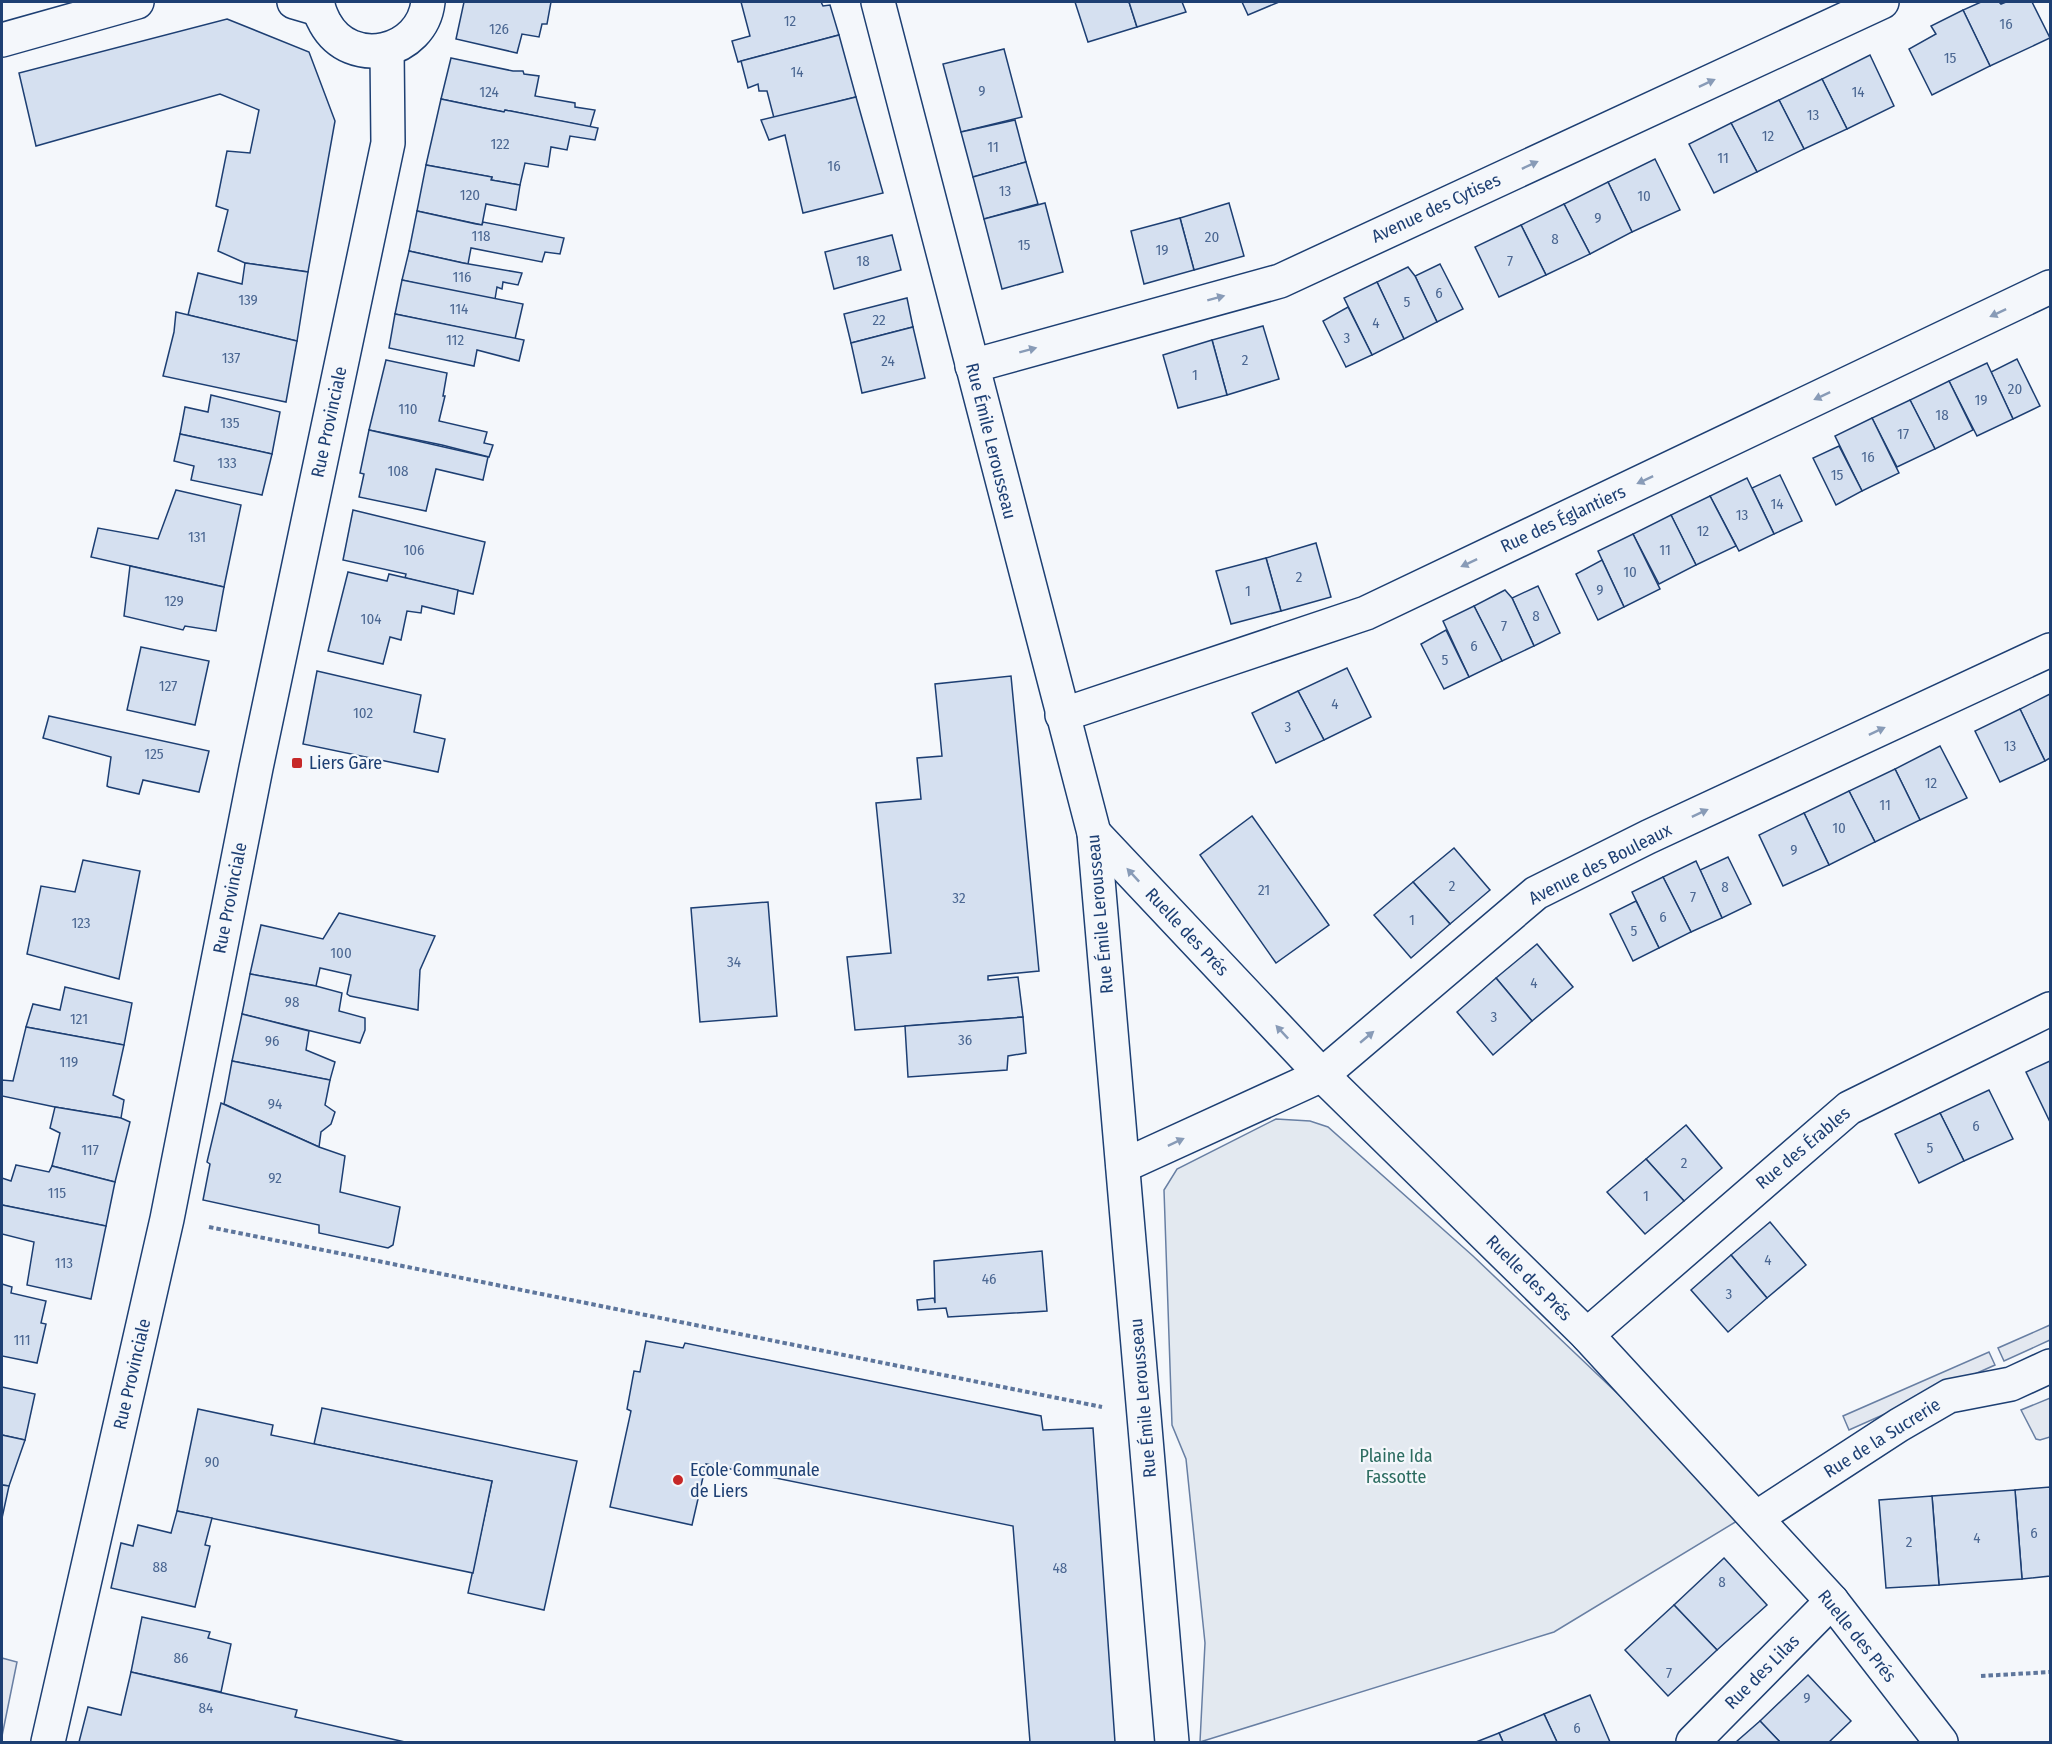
<svg xmlns="http://www.w3.org/2000/svg" width="2052" height="1744" viewBox="0 0 2052 1744" font-family="'Fira Sans Condensed',sans-serif">
<style>
.green{fill:#e3e9f0;stroke:#687fa3;stroke-width:1.5}
.parking{fill:#e3e8f0;stroke:#687fa3;stroke-width:1.5}
.building{fill:#d5e0f0;stroke:#1d3f73;stroke-width:1.5}
.lines{fill:none;stroke-linecap:round;stroke-linejoin:round}
.minor-casing{stroke:#1d3f73;stroke-width:36}
.secondary-casing{stroke:#1d3f73;stroke-width:36}
.path{stroke:#5e769c;stroke-width:4;stroke-dasharray:4.5 3;stroke-linecap:butt}
.minor{stroke:#f4f7fb;stroke-width:33}
.secondary{stroke:#f4f7fb;stroke-width:33}
.oneway{fill:#889bb7}
.poi-dot{fill:#c62828;stroke:#f4f7fb;stroke-width:2}
.labels{text-anchor:middle;stroke-width:4.5;stroke-linejoin:round;paint-order:stroke}
.number-label{font-size:15px;fill:#4b6792}
.street-label{font-size:18px;fill:#1d3f73;stroke:#f4f7fb}
.poi-label{font-size:18px;fill:#1d3f73;stroke:#f4f7fb;text-anchor:start}
.park-label{font-size:18px;fill:#2c6c60;stroke:#f4f7fb}
</style>
<rect width="100%" height="100%" fill="#f4f7fb"/>
<!-- green -->
<path class="green" d="M1276,1119l34,2 18,6 145,129 166,158 103,104 -188,114 -354,110 5,-99 -19,-184 -14,-34 -8,-235 13,-21z"/>
<!-- parking -->
<g class="parking">
<path d="M2050,1325v15l-46,21 -6,-13z"/>
<path d="M1989,1352l6,13 -146,65 -6,-14z"/>
<path d="M2050,1398v39l-10,3 -4,-1 -15,-29z"/>
<path d="M2,1658l15,4 -15,74z"/>
</g>
<!-- building -->
<g class="building">
<path d="M464,2h87l-4,22h-5l-3,13 -17,-3 -5,19 -61,-14z"/>
<path d="M741,2h80l2,4 7,-1 9,30 -101,27 -6,-21 18,-5z"/>
<path d="M1075,2h54l8,25 -49,15z"/>
<path d="M1129,2h53l4,10 -49,15z"/>
<path d="M1242,2h37l-31,13z"/>
<path d="M1981,2h18l2,2 5,-2h26l18,36 -60,28 -27,-56z"/>
<path d="M1963,10l27,56 -58,29 -23,-46 27,-15 -5,-8z"/>
<path d="M227,19l82,33 26,69 -27,151 -63,-9 -27,-12 10,-41 -12,-4 11,-55 23,2 9,-43 -39,-16 -184,52 -17,-73z"/>
<path d="M839,35l17,62 -82,21 -7,-27h-8l-1,-7 -10,4 -7,-27z"/>
<path d="M1004,49l18,68 -61,15 -18,-68z"/>
<path d="M1870,55l24,51 -47,23 -25,-50z"/>
<path d="M451,58l62,13h10l1,3 15,2 -4,20 40,7v4l20,3 -5,17 -85,-17 -1,2 -20,-4 -43,-9z"/>
<path d="M1822,79l25,50 -43,20 -25,-49z"/>
<path d="M856,97l27,96 -80,20 -18,-78 -16,5 -8,-20z"/>
<path d="M441,99l43,9 20,4 1,-2 93,18 -3,12 -25,-4 -3,14 -16,-3 -3,20 -23,-4 -5,22 -29,-5 1,-3 -66,-12z"/>
<path d="M1779,100l25,49 -47,23 -26,-49z"/>
<path d="M1015,120l11,42 -53,15 -12,-45z"/>
<path d="M1731,123l26,49 -43,21 -25,-49z"/>
<path d="M1655,159l25,51 -48,22 -24,-50z"/>
<path d="M1026,162l12,42 -54,15 -11,-42z"/>
<path d="M426,165l66,12 -1,3 29,5 -4,25 -30,-6 -4,21 -65,-14z"/>
<path d="M1608,182l24,50 -42,22 -26,-50z"/>
<path d="M1045,203l18,69 -61,17 -18,-70z"/>
<path d="M1229,203l15,53 -50,14 -14,-52z"/>
<path d="M1564,204l26,50 -44,21 -25,-50z"/>
<path d="M417,211l59,13 6,1 1,-3 81,16 -4,16 -15,-2 -3,10 -71,-14 -3,16 -5,-1 -54,-12z"/>
<path d="M1180,218l14,52 -50,14 -13,-53z"/>
<path d="M1521,225l25,50 -47,22 -24,-50z"/>
<path d="M892,235l9,35 -67,19 -9,-37z"/>
<path d="M409,251l54,12 59,10 -4,12 -15,-3 -1,7 -5,-2 -2,12 -39,-6 -54,-13z"/>
<path d="M245,263l63,9 -11,69 -109,-26 10,-42 44,11z"/>
<path d="M1440,264l23,45 -26,13 -22,-46z"/>
<path d="M1408,267l7,9 22,46 -33,17 -27,-57z"/>
<path d="M402,280l121,24 -8,35 -120,-25z"/>
<path d="M1377,282l27,57 -32,16 -28,-57z"/>
<path d="M907,298l6,29 -62,16 -7,-29z"/>
<path d="M1348,307l24,48 -26,12 -23,-46z"/>
<path d="M176,312l121,29 -11,61 -123,-26 11,-44z"/>
<path d="M395,314l129,26 -5,21 -42,-11 -3,16 -85,-18z"/>
<path d="M1263,326l16,53 -52,16 -15,-55z"/>
<path d="M913,327l12,51 -63,15 -11,-50z"/>
<path d="M1212,340l15,55 -49,13 -15,-53z"/>
<path d="M2017,359l23,47 -27,13 -22,-47z"/>
<path d="M386,360l61,13 -4,23h2l-6,25 48,11 -3,11 9,2 -4,12 -47,-12 -73,-15z"/>
<path d="M1987,363l26,56 -36,17 -28,-55z"/>
<path d="M1949,381l24,49 -38,19 -25,-49z"/>
<path d="M211,395l69,17 -8,42 -92,-20 5,-27 23,5z"/>
<path d="M1910,400l25,49 -38,18 -25,-49z"/>
<path d="M1872,418l27,55 -37,18 -27,-55z"/>
<path d="M369,430l119,27 -5,23 -47,-11 -10,42 -67,-14 5,-23 -4,-1z"/>
<path d="M180,434l92,20 -10,41 -71,-15 3,-14 -20,-5z"/>
<path d="M1839,446l23,45 -26,14 -23,-47z"/>
<path d="M1780,475l22,46 -28,13 -22,-46z"/>
<path d="M1747,478l27,56 -35,17 -29,-55z"/>
<path d="M176,490l65,15 -17,82 -133,-30 7,-29 60,11z"/>
<path d="M1710,496l26,50 -40,19 -25,-50z"/>
<path d="M353,510l132,32 -12,52 -68,-16 1,-4 -63,-14z"/>
<path d="M1671,515l25,50 -37,19 -26,-50z"/>
<path d="M1633,534l27,55 -36,18 -26,-56z"/>
<path d="M1316,543l15,54 -50,14 -15,-53z"/>
<path d="M1266,558l15,53 -50,13 -15,-53z"/>
<path d="M1602,560l22,47 -26,13 -22,-46z"/>
<path d="M130,566l94,21 -8,44 -31,-5 -2,4 -59,-14z"/>
<path d="M348,572l39,9 2,-7 69,16 -4,24 -32,-8 -1,7 -14,-2 -6,29 -11,-3 -7,27 -55,-13z"/>
<path d="M1538,586l22,47 -26,13 -22,-48z"/>
<path d="M1505,590l7,8 22,48 -32,15 -28,-55z"/>
<path d="M1474,606l28,55 -33,16 -26,-56z"/>
<path d="M1446,630l23,47 -25,12 -23,-45z"/>
<path d="M141,647l68,14 -14,64 -68,-15z"/>
<path d="M1347,668l24,49 -47,23 -26,-49z"/>
<path d="M317,671l104,24 -7,37 31,7 -7,33 -135,-28z"/>
<path d="M1011,676l28,295 -51,5v4l30,-3 5,40 -168,13 -8,-73 44,-4 -15,-150 45,-4 -4,-41 25,-2 -7,-72z"/>
<path d="M1298,691l26,49 -48,23 -24,-50z"/>
<path d="M2050,694v64l-5,3 -25,-52z"/>
<path d="M2020,709l25,52 -45,21 -25,-51z"/>
<path d="M49,716l160,35 -10,41 -56,-12 -4,14 -30,-7 -2,-1 4,-29 -68,-19z"/>
<path d="M1940,746l27,52 -47,22 -25,-51z"/>
<path d="M1895,769l25,51 -45,22 -26,-51z"/>
<path d="M1849,791l26,51 -46,23 -25,-52z"/>
<path d="M1804,813l25,52 -46,21 -24,-51z"/>
<path d="M1252,816l77,109 -53,38 -76,-108z"/>
<path d="M1454,848l36,42 -40,34 -37,-42z"/>
<path d="M1728,857l23,47 -29,14 -22,-48z"/>
<path d="M83,860l57,11 -21,108 -92,-25 14,-68 34,6z"/>
<path d="M1696,861l26,57 -31,14 -28,-55z"/>
<path d="M1663,877l28,55 -32,16 -27,-56z"/>
<path d="M1413,882l37,42 -39,34 -37,-43z"/>
<path d="M1636,901l23,47 -26,13 -23,-47z"/>
<path d="M768,902l9,114 -77,6 -9,-114z"/>
<path d="M339,913l96,23 -15,34 -2,40 -68,-14 -3,-2 4,-19 -31,-7 -4,18 -66,-12 11,-49 62,14z"/>
<path d="M1537,944l36,43 -41,34 -36,-43z"/>
<path d="M250,974l66,12 26,7 -3,18 26,7v12l-5,13 -118,-29z"/>
<path d="M1496,978l36,43 -39,34 -36,-43z"/>
<path d="M65,987l67,16 -8,42 -98,-18 7,-23 27,6z"/>
<path d="M242,1014l67,17 -3,19 29,12 -5,18 -98,-19z"/>
<path d="M1023,1017l3,36 -18,3 -1,14 -99,7 -3,-51z"/>
<path d="M26,1027l98,18 -11,50 11,5 -3,18 -66,-11 -53,-11v-16l11,1z"/>
<path d="M232,1061l98,19 -5,25 10,7 -4,12 -10,8 -2,15 -95,-43z"/>
<path d="M2050,1061v61l-24,-50z"/>
<path d="M1989,1090l24,49 -49,22 -24,-48z"/>
<path d="M221,1103l98,44 26,9 -5,36 60,15 -7,38 -5,3 -69,-15v-8l-116,-25 7,-36 -3,-2z"/>
<path d="M55,1107l66,11 9,4 -15,60 -63,-16 8,-33 -10,-5z"/>
<path d="M1940,1113l24,48 -45,22 -24,-49z"/>
<path d="M1686,1125l36,43 -38,33 -38,-42z"/>
<path d="M1646,1159l38,42 -39,33 -38,-42z"/>
<path d="M16,1165l33,7 3,-6 63,16 -9,44 -104,-21v-27l9,3z"/>
<path d="M2,1205l104,21 -15,73 -64,-14 7,-43 -32,-8z"/>
<path d="M1770,1222l36,43 -39,33 -36,-43z"/>
<path d="M1042,1251l5,60 -99,6 -2,-9 -28,2 -1,-10 17,-2 1,5 -1,-42z"/>
<path d="M1731,1255l36,43 -39,34 -37,-42z"/>
<path d="M2,1284l10,3 -1,6 35,8 -5,22 5,1 -9,39 -35,-7z"/>
<path d="M646,1341l37,7 2,-5 356,73 2,14 50,-2 22,314h-85l-17,-216 -307,-62 -14,61 -82,-18 21,-96 -4,-2 7,-38 6,1z"/>
<path d="M2,1387l33,7 -10,46 -23,-5z"/>
<path d="M322,1408l255,53 -33,149 -76,-17 24,-112 -178,-37z"/>
<path d="M198,1409l75,16 -2,10 221,46 -19,92 -296,-62z"/>
<path d="M2,1435l23,5 -16,46 -7,-1z"/>
<path d="M2,1485l7,1 -7,32z"/>
<path d="M2050,1487v89l-28,3 -7,-89z"/>
<path d="M2015,1490l7,89 -83,6 -7,-89z"/>
<path d="M1932,1496l7,89 -53,3 -7,-88z"/>
<path d="M177,1511l35,7 -7,27 5,1 -15,61 -84,-19 10,-45 12,3 5,-21 33,8z"/>
<path d="M1724,1558l43,47 -50,45 -43,-45z"/>
<path d="M1674,1605l43,45 -49,46 -43,-46z"/>
<path d="M142,1617l68,15 -2,6 23,6 -10,48 -90,-20z"/>
<path d="M131,1672l166,38 -2,7 110,25h-326l9,-35 33,8z"/>
<path d="M1808,1675l43,46 -22,21h-49l-20,-21z"/>
<path d="M1590,1695l20,47h-53l-13,-28z"/>
<path d="M1544,1714l13,28h-54l-4,-9z"/>
<path d="M1760,1721l20,21h-44z"/>
<path d="M1499,1733l4,9h-27z"/>
</g>
<g class="lines">
<defs>
<g id="minor">
<path d="M294,2l24,7"/>
<path d="M878,2l216,831 78,909"/>
<path d="M2,40l135,-38"/>
<path d="M972,366l308,-85 602,-279"/>
<path d="M1062,715l304,-102 684,-326"/>
<path d="M1094,833l228,242 265,260 245,266 109,141"/>
<path d="M1123,1166l199,-91 214,-182 112,-56 402,-187"/>
<path d="M1587,1335l262,-227 201,-99"/>
<path d="M1756,1518l143,-93 50,-29 62,-12 39,-18"/>
<path d="M1693,1742l139,-141"/>
</g>
<g id="secondary">
<path d="M318,2c0,8 3,13 7,21 26,47 97,31 103,-21"/>
<path d="M48,1742l119,-523 89,-451 132,-625 -1,-93"/>
</g>
</defs>
<!-- minor casing -->
<use href="#minor" class="minor-casing"/>
<!-- secondary casing -->
<use href="#secondary" class="secondary-casing"/>
<!-- path -->
<g class="path">
<path d="M209,1227l893,180"/>
<path d="M1981,1676l69,-4"/>
</g>
<!-- minor -->
<use href="#minor" class="minor"/>
<!-- secondary -->
<use href="#secondary" class="secondary"/>
</g>
<!-- one-way arrows -->
<defs><path id="oneway-solid" d="M-6-.8H1V-3.2L6.5 0L1 3.2V.8H-6Z" transform="scale(1.5)"/></defs>
<g class="oneway">
<use href="#oneway-solid" transform="translate(1707 83) rotate(-25)"/>
<use href="#oneway-solid" transform="translate(1530 165) rotate(-25)"/>
<use href="#oneway-solid" transform="translate(1216 298) rotate(-15)"/>
<use href="#oneway-solid" transform="translate(1998 313) rotate(155)"/>
<use href="#oneway-solid" transform="translate(1028 350) rotate(-15)"/>
<use href="#oneway-solid" transform="translate(1822 396) rotate(155)"/>
<use href="#oneway-solid" transform="translate(1645 480) rotate(155)"/>
<use href="#oneway-solid" transform="translate(1469 563) rotate(155)"/>
<use href="#oneway-solid" transform="translate(1877 731) rotate(-25)"/>
<use href="#oneway-solid" transform="translate(1700 813) rotate(-25)"/>
<use href="#oneway-solid" transform="translate(1133 875) rotate(-133)"/>
<use href="#oneway-solid" transform="translate(1282 1032) rotate(-133)"/>
<use href="#oneway-solid" transform="translate(1367 1037) rotate(-40)"/>
<use href="#oneway-solid" transform="translate(1176 1142) rotate(-25)"/>
</g>
<!-- markers -->
<g class="poi-dot">
<rect x="291" y="757" width="12" height="12" rx="3"/>
<circle cx="678" cy="1480" r="6"/>
</g>
<g class="labels">
<!-- number labels -->
<g class="number-label">
<text x="790" y="26">12</text>
<text x="2006" y="29">16</text>
<text x="499" y="34">126</text>
<text x="1950" y="63">15</text>
<text x="797" y="77">14</text>
<text x="982" y="96">9</text>
<text x="489" y="97">124</text>
<text x="1858" y="97">14</text>
<text x="1813" y="120">13</text>
<text x="1768" y="141">12</text>
<text x="500" y="149">122</text>
<text x="993" y="152">11</text>
<text x="1723" y="163">11</text>
<text x="834" y="171">16</text>
<text x="1005" y="196">13</text>
<text x="470" y="200">120</text>
<text x="1644" y="201">10</text>
<text x="1598" y="223">9</text>
<text x="481" y="241">118</text>
<text x="1212" y="242">20</text>
<text x="1555" y="244">8</text>
<text x="1024" y="250">15</text>
<text x="1162" y="255">19</text>
<text x="863" y="266">18</text>
<text x="1510" y="266">7</text>
<text x="462" y="282">116</text>
<text x="1439" y="298">6</text>
<text x="248" y="305">139</text>
<text x="1407" y="307">5</text>
<text x="459" y="314">114</text>
<text x="879" y="325">22</text>
<text x="1376" y="328">4</text>
<text x="1347" y="343">3</text>
<text x="455" y="345">112</text>
<text x="231" y="363">137</text>
<text x="1245" y="365">2</text>
<text x="888" y="366">24</text>
<text x="1195" y="380">1</text>
<text x="2015" y="394">20</text>
<text x="1981" y="405">19</text>
<text x="408" y="414">110</text>
<text x="1942" y="420">18</text>
<text x="230" y="428">135</text>
<text x="1903" y="439">17</text>
<text x="1868" y="462">16</text>
<text x="227" y="468">133</text>
<text x="398" y="476">108</text>
<text x="1837" y="480">15</text>
<text x="1777" y="509">14</text>
<text x="1742" y="520">13</text>
<text x="1703" y="536">12</text>
<text x="197" y="542">131</text>
<text x="414" y="555">106</text>
<text x="1665" y="555">11</text>
<text x="1630" y="577">10</text>
<text x="1299" y="582">2</text>
<text x="1600" y="595">9</text>
<text x="1248" y="596">1</text>
<text x="174" y="606">129</text>
<text x="1536" y="621">8</text>
<text x="371" y="624">104</text>
<text x="1504" y="631">7</text>
<text x="1474" y="651">6</text>
<text x="1445" y="665">5</text>
<text x="168" y="691">127</text>
<text x="1335" y="709">4</text>
<text x="363" y="718">102</text>
<text x="1288" y="732">3</text>
<text x="2010" y="751">13</text>
<text x="154" y="759">125</text>
<text x="1931" y="788">12</text>
<text x="1885" y="810">11</text>
<text x="1839" y="833">10</text>
<text x="1794" y="855">9</text>
<text x="1452" y="891">2</text>
<text x="1725" y="892">8</text>
<text x="1264" y="895">21</text>
<text x="1693" y="902">7</text>
<text x="959" y="903">32</text>
<text x="1663" y="922">6</text>
<text x="1412" y="925">1</text>
<text x="81" y="928">123</text>
<text x="1634" y="936">5</text>
<text x="341" y="958">100</text>
<text x="734" y="967">34</text>
<text x="1534" y="988">4</text>
<text x="292" y="1007">98</text>
<text x="1494" y="1022">3</text>
<text x="79" y="1024">121</text>
<text x="965" y="1045">36</text>
<text x="272" y="1046">96</text>
<text x="69" y="1067">119</text>
<text x="275" y="1109">94</text>
<text x="1976" y="1131">6</text>
<text x="1930" y="1153">5</text>
<text x="90" y="1155">117</text>
<text x="1684" y="1168">2</text>
<text x="275" y="1183">92</text>
<text x="57" y="1198">115</text>
<text x="1646" y="1201">1</text>
<text x="1768" y="1265">4</text>
<text x="64" y="1268">113</text>
<text x="989" y="1284">46</text>
<text x="1729" y="1299">3</text>
<text x="22" y="1345">111</text>
<text x="212" y="1467">90</text>
<text x="2034" y="1538">6</text>
<text x="1977" y="1543">4</text>
<text x="1909" y="1547">2</text>
<text x="160" y="1572">88</text>
<text x="1060" y="1573">48</text>
<text x="1722" y="1587">8</text>
<text x="181" y="1663">86</text>
<text x="1669" y="1678">7</text>
<text x="1807" y="1703">9</text>
<text x="206" y="1713">84</text>
<text x="1577" y="1733">6</text>
</g>
<!-- street labels -->
<g class="street-label">
<text transform="translate(1436 208) rotate(-25)" y="6">Avenue des Cytises</text>
<text transform="translate(329 422) rotate(-78)" y="6">Rue Provinciale</text>
<text transform="translate(991 441) rotate(76)" y="6">Rue Émile Lerousseau</text>
<text transform="translate(1563 519) rotate(-25)" y="6">Rue des Églantiers</text>
<text transform="translate(1600 864) rotate(-27)" y="6">Avenue des Bouleaux</text>
<text transform="translate(230 898) rotate(-79)" y="6">Rue Provinciale</text>
<text transform="translate(1100 914) rotate(-95)" y="6">Rue Émile Lerousseau</text>
<text transform="translate(1187 932) rotate(47)" y="6">Ruelle des Prés</text>
<text transform="translate(1803 1148) rotate(-40)" y="6">Rue des Érables</text>
<text transform="translate(1529 1278) rotate(45)" y="6">Ruelle des Prés</text>
<text transform="translate(132 1374) rotate(-77)" y="6">Rue Provinciale</text>
<text transform="translate(1143 1398) rotate(-95)" y="6">Rue Émile Lerousseau</text>
<text transform="translate(1882 1438) rotate(-32)" y="6">Rue de la Sucrerie</text>
<text transform="translate(1857 1636) rotate(51)" y="6">Ruelle des Prés</text>
<text transform="translate(1762 1672) rotate(-45)" y="6">Rue des Lilas</text>
</g>
<!-- poi labels -->
<g class="poi-label">
<text x="309" y="769">Liers Gare</text>
<text x="690" y="1476">Ecole Communale<tspan x="690" dy="21">de Liers</tspan></text>
</g>
<!-- park labels -->
<g class="park-label">
<text x="1396" y="1462">Plaine Ida<tspan x="1396" dy="21">Fassotte</tspan></text>
</g>
</g>
<!-- border -->
<rect width="2052" height="1744" fill="none" stroke="#1d3f73" stroke-width="6"/>
</svg>
